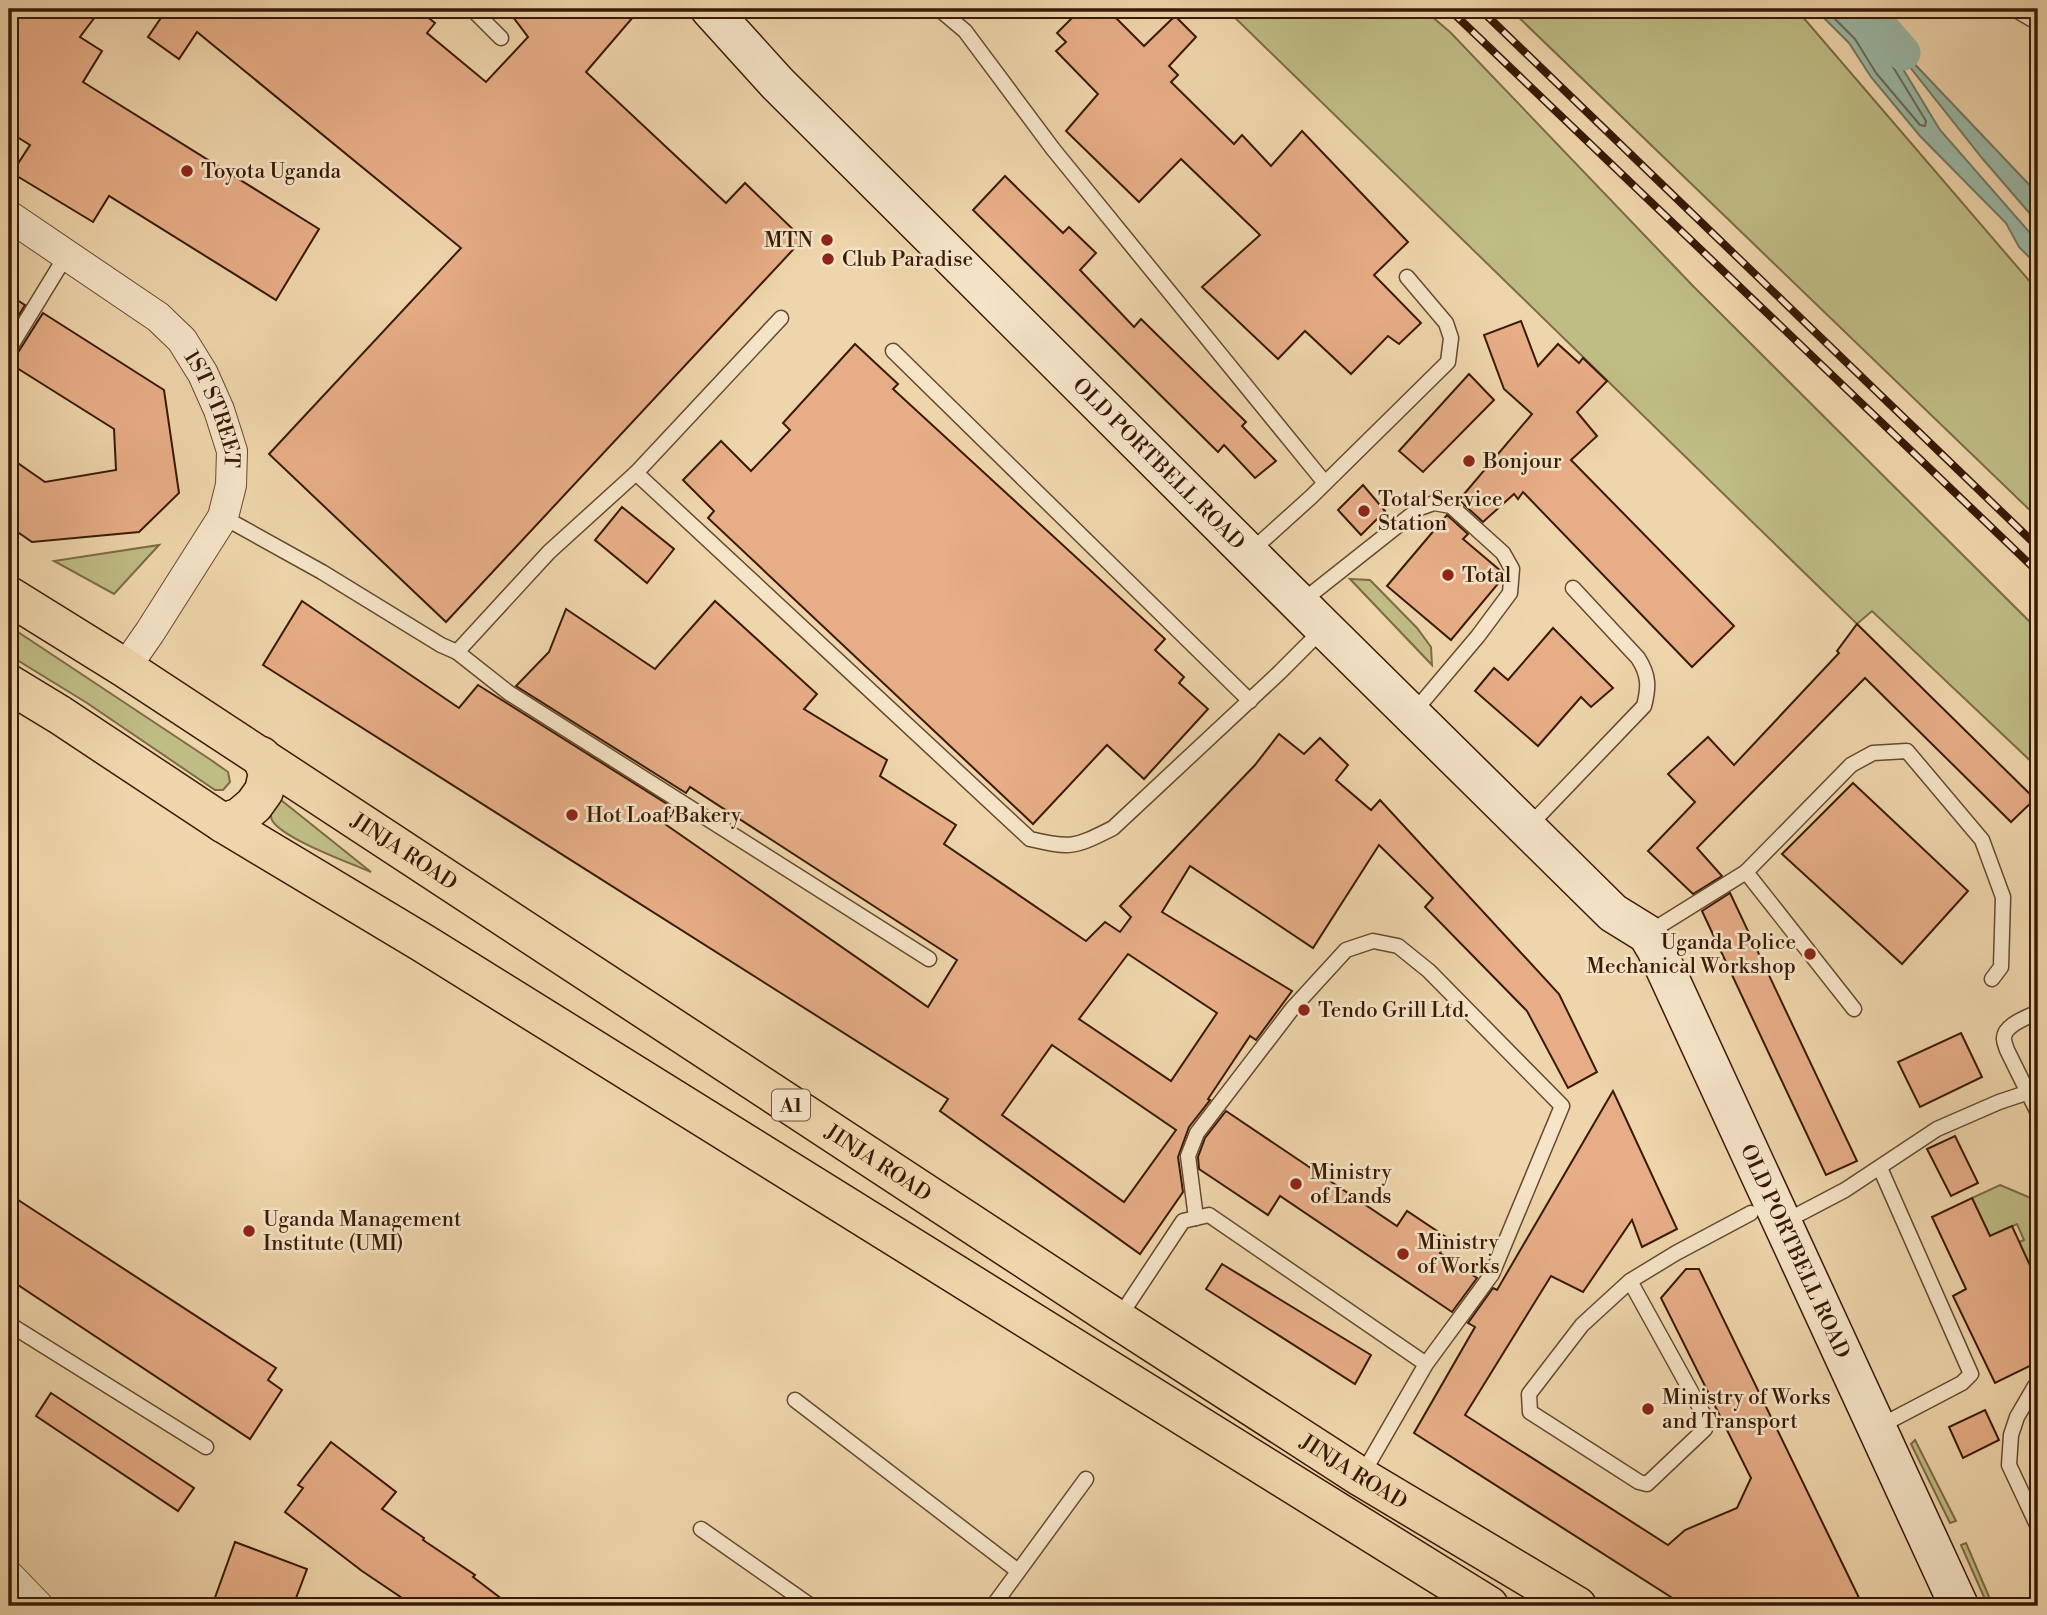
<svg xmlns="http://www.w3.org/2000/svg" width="2047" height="1615" viewBox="0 0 2047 1615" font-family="'Libre Bodoni',serif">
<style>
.green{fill:#bfbc84;stroke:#7c6b44;stroke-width:2}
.water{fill:#9ab9a7;stroke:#737965;stroke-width:2}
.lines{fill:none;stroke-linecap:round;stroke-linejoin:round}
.shore{stroke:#6a6a55;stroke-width:2}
.canal{stroke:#9ab9a7;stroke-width:35}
.building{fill:#e7ad87;stroke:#391a03;stroke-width:2;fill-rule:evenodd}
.service-casing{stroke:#66492d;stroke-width:17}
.minor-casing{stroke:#66492d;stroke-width:32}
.secondary-casing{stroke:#391a03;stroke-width:41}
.trunk-casing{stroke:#391a03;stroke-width:41}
.service{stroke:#f5e4c8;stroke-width:14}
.minor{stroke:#f5e4c8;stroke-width:30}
.secondary{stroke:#f5e4c8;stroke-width:38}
.trunk{stroke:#efd5ab;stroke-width:38}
.rail-casing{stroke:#391a03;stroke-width:8}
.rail{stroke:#f5e4c8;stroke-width:5;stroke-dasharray:16;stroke-linecap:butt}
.poi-dot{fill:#8f2418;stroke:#f5e4c8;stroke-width:2.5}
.labels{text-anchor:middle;stroke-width:5;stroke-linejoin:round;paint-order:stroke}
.shield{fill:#f5e4c8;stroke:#71573e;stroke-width:2}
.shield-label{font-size:19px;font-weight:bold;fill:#391a03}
.poi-label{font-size:21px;fill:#391a03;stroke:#f5e4c8;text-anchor:start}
.street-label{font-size:21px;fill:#391a03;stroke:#f5e4c8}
</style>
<rect width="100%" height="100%" fill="#efd5ab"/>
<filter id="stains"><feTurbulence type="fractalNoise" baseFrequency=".00286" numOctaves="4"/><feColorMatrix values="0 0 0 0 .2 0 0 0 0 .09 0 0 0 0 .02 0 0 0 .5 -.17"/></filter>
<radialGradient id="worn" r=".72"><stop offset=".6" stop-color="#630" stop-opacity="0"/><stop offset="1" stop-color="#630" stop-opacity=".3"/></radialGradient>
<!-- green -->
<g class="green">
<path d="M1226,9h197l27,23 244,255 344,343v138l-166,-157 -15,13z"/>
<path d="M1510,9h286l242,282v227z"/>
<path d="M159,545l-45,49 -60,-33z"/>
<path d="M1350,579l20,1 47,48 14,19 1,18z"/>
<path d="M9,626l202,134 17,12 2,10 -7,8h-8l-128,-87 -78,-48z"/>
<path d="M281,800l90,72c-21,-9 -90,-34 -99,-52 -3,-6 0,-10 1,-16z"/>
<path d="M2000,1185l38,16v82l-4,-8 -32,-25 22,-10 -7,-16 -27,12 -18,-38z"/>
<path d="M1915,1440l41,81 -6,2 -39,-79z"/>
<path d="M1966,1543l27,63h-5l-27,-61z"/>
</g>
<!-- water -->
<path class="water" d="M1815,9h33l2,2 20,6 168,177v29l-56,-65 -107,-135 65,107 98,112v24l-19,-19 -13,-24 -86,-87 -49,-59 -22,-34z"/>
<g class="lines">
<!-- shore -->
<path class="shore" d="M1825,9l30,30 21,34 44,52 5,1 1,-5 -47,-77c-3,-20 -14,-20 -30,-27l-3,-8"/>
<!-- canal -->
<path class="canal" d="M1865,9l38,44"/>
</g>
<!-- building -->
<g class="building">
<path d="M9,9h92l-21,28 22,14 -19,31 236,147 -43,71 -167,-104 -16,26 -81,-49 18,-28 -21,-13z"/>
<path d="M167,9h250l18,14 -8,10 59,49 42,-45 -21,-28h133l-54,63 140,131 19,-20 58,56 -357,383 -177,-168 192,-206 -264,-216 -18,27 -31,-22z"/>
<path d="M1081,9h26l37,37 31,-30 21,21 -27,29 9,9 -7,7 63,62 8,-9 29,31 31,-35 106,111 -34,33 47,48 -22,21 -11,-8 -37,38 -46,-43 -27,28 -76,-72 58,-52 -79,-76 -42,43 -73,-71 32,-37 -42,-43 10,-9 -9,-9z"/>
<path d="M1005,176l58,57 6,-6 27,26 -16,17 54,57 7,-8 105,103 -4,4 34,35 -21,17 -31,-33 -6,7 -245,-242z"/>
<path d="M9,295l16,10 -16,26z"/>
<path d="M43,313l121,77 15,103 -40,39 -107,10 -23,-16v-69l36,25 71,-12 -2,-41 -105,-66v-4l8,-5z"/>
<path d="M1521,321l17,45 20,-22 21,19 4,-5 24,23 -30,31 20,24 -26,24 163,166 -42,41 -169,-175 -5,7 -4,-5 -31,28 -24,-22 73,-86 -28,-25 -20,-54z"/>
<path d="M855,344l43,40 -5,5 272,250 -10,11 29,27 -5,6 29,26 -64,70 -37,-34 -74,79 -325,-306 6,-7 -31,-31 38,-39 30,30 39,-41 -7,-7z"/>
<path d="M1469,374l25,26 -71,72 -24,-21z"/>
<path d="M1363,485l22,26 -24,24 -23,-25z"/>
<path d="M622,507l52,42 -27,34 -52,-43z"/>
<path d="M1447,515l21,19 -5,5 39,33v7l-51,61 -64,-54z"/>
<path d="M302,601l157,107 19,-23 197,124 -10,15 263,183 29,-47 -267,-173 -4,6 -170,-107 33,-34 17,-43 89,60 60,-68 102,93 -13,15 83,51 -7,16 76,49 -12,19 142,97 19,-19 15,10 11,-15 -11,-11 135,-141 24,-31 25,20 16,-16 28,27 -12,15 35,30 9,-10 179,194 38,78 -29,16 -41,-77 -102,-104 8,-9 -54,-53 -66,103 -123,-82 -28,46 130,79 -36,49 -6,-4 -42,63 2,1 -21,27 -11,30 5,35 -43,62 -200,-143 8,-12 -685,-434zM1128,954l89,59 -46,68 -92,-62zM1052,1045l124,85 -52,72 -122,-87z"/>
<path d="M1857,624l178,175 -24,23 -146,-144 -168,170 25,28 -29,18 -45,-43 47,-49 -27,-28 40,-37 26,28 105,-112 -2,-2z"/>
<path d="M1553,628l60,60 -22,19 -10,-10 -43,49 -63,-55 19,-23 14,12z"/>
<path d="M1853,783l115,108 -66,73 -120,-110z"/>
<path d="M1730,893l127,268 -31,14 -124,-264z"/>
<path d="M1961,1033l21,44 -62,30 -22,-45z"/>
<path d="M1613,1091l64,138 -35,18 -10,-27 -49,72 -32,-16 -86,139 203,130 17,-15 52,-22 14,-30 -90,-180 25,-29h13l164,337h-178l-271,-173 61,-106 -7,-4 25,-35 4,2z"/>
<path d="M1226,1111l171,115 10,-15 42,28 -9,14 37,25 -25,34 -172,-116 -12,19 -69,-46 -1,-12 7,-19z"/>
<path d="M1955,1136l23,47 -27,13 -24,-47z"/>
<path d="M9,1194l267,174 -8,12 14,10 -32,49 -241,-160z"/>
<path d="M1972,1198l18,38 22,-10 26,57v79l-43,21 -42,-87 13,-7 -34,-72z"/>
<path d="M1222,1264l149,91 -16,29 -149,-95z"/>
<path d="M51,1393l143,95 -16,23 -142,-95z"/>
<path d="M1985,1410l14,30 -36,18 -14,-31z"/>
<path d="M331,1442l65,50 -14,17 42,29 -1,2 52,35 -2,2 38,29h-97l-52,-35 -77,-59 18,-24 -5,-3z"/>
<path d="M235,1542l72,27 -14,37h-81z"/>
</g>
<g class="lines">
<defs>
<g id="service">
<path d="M472,9l29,29"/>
<path d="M939,9l26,22 88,118 272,334"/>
<path d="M2014,9l24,14"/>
<path d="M9,349l58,-95"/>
<path d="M893,351l357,350"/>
<path d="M636,473l394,366c42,10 45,8 83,-11l166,-155 45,-45"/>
<path d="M223,517l99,55 119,73 16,7 92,-100 87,-79 145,-155"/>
<path d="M1250,552l61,-55 137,-135 3,-24 -5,-15 -39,-46"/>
<path d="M1300,603l120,-95 14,-5 17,3 52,47 9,16 -2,24 -32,43 -65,77"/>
<path d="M457,652l52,41 420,266"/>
<path d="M1528,827l116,-121c5,-19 5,-31 -6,-48l-65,-70"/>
<path d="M1746,872l105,-107 22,-12 34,-2 75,89 21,57 -2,70 -9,12"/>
<path d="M1648,933l98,-61 108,137"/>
<path d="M2038,1012c-10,5 -35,13 -34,27 0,4 2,7 3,11l31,63"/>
<path d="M1196,1218l-8,-62 9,-23 95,-124 54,-59 27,-9 25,5 31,25 133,135 -70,168 -66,90 -64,111"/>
<path d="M1784,1222l61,-32 92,-61 62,-27 30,-10"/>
<path d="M1630,1281l74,134 1,14 -58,55 -8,-2 -109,-70 -1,-18 53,-69 48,-44 46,-28 75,-40"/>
<path d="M1118,1319l65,-98 26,-6 217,149"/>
<path d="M9,1324l197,123"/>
<path d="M2038,1385l-3,1 -18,31 -6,18 -2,30 29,62"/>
<path d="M795,1400l223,171"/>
<path d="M1878,1427l84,-44 9,-9 -91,-206"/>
<path d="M701,1529l110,77"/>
<path d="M993,1606l93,-127"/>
</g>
<g id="minor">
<path id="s1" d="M9,216l149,101 24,23 21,34 16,36 13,41 -1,34 -8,32 -73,115 -25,36"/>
<path d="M9,1576l29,30"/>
</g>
<g id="secondary">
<path id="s2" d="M710,9l67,74 547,545 289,285 34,21 9,15 303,657"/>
</g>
<g id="trunk">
<path id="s3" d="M9,596l116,72 993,652 243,157 216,129"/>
<path d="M9,684l51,31 163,108 200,120 1066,663"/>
<path d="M223,823l17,-6 14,-12 10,-14 4,-18 -7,-17"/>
</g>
</defs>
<!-- service casing -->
<use href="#service" class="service-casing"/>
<!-- minor casing -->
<use href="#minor" class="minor-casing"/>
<!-- secondary casing -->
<use href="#secondary" class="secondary-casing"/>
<!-- trunk casing -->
<use href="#trunk" class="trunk-casing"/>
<!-- service -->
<use href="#service" class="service"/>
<!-- minor -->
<use href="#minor" class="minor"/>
<!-- secondary -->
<use href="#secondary" class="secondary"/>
<!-- trunk -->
<use href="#trunk" class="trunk"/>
<defs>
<g id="rail">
<path d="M1449,9l589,563"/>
<path d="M1480,9l558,538"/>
</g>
</defs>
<!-- rail casing -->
<use href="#rail" class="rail-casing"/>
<!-- rail -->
<use href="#rail" class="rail"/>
</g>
<!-- markers -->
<g class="poi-dot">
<circle cx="187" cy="171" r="7"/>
<circle cx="827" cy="240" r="7"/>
<circle cx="828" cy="259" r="7"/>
<circle cx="1469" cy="461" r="7"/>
<circle cx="1364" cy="511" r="7"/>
<circle cx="1448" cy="575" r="7"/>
<circle cx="572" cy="815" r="7"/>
<circle cx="1810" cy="954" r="7"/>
<circle cx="1304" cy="1010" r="7"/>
<circle cx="1296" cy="1184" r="7"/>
<circle cx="249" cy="1231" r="7"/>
<circle cx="1403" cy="1254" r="7"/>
<circle cx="1648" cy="1409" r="7"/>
</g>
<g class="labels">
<!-- shield labels -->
<rect class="shield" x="772" y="1089.5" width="38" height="31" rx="5"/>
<g class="shield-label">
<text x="791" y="1112">A1</text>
</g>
<!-- poi labels -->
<g class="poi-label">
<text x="201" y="178">Toyota Uganda</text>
<text x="813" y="247" text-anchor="end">MTN</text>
<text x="842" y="266">Club Paradise</text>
<text x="1483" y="468">Bonjour</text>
<text x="1378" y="506">Total Service<tspan x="1378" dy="24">Station</tspan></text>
<text x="1462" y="582">Total</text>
<text x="586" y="822">Hot Loaf Bakery</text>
<text x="1796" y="949" text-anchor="end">Uganda Police<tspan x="1796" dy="24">Mechanical Workshop</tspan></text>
<text x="1318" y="1017">Tendo Grill Ltd.</text>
<text x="1310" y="1179">Ministry<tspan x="1310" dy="24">of Lands</tspan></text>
<text x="263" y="1226">Uganda Management<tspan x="263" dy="24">Institute (UMI)</tspan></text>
<text x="1417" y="1249">Ministry<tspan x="1417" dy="24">of Works</tspan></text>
<text x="1662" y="1404">Ministry of Works<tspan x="1662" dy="24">and Transport</tspan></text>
</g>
<!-- street labels -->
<g class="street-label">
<text dy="7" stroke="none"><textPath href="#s1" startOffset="290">1ST STREET</textPath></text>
<text dy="7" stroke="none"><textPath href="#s2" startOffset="639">OLD PORTBELL ROAD</textPath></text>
<text dy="7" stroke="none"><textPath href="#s3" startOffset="471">JINJA ROAD</textPath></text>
<text dy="7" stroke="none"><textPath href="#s3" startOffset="1038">JINJA ROAD</textPath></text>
<text dy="7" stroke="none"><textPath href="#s2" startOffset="1668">OLD PORTBELL ROAD</textPath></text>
<text dy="7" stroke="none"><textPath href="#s3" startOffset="1605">JINJA ROAD</textPath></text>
</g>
</g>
<!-- margin -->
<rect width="2047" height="1615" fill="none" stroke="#efd5ab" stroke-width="35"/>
<rect x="10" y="10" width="2026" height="1594" fill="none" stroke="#391a03" stroke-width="3.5"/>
<rect x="18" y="18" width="2012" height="1580" fill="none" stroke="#391a03" stroke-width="2"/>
<rect width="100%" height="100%" filter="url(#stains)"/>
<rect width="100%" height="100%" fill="url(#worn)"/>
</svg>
